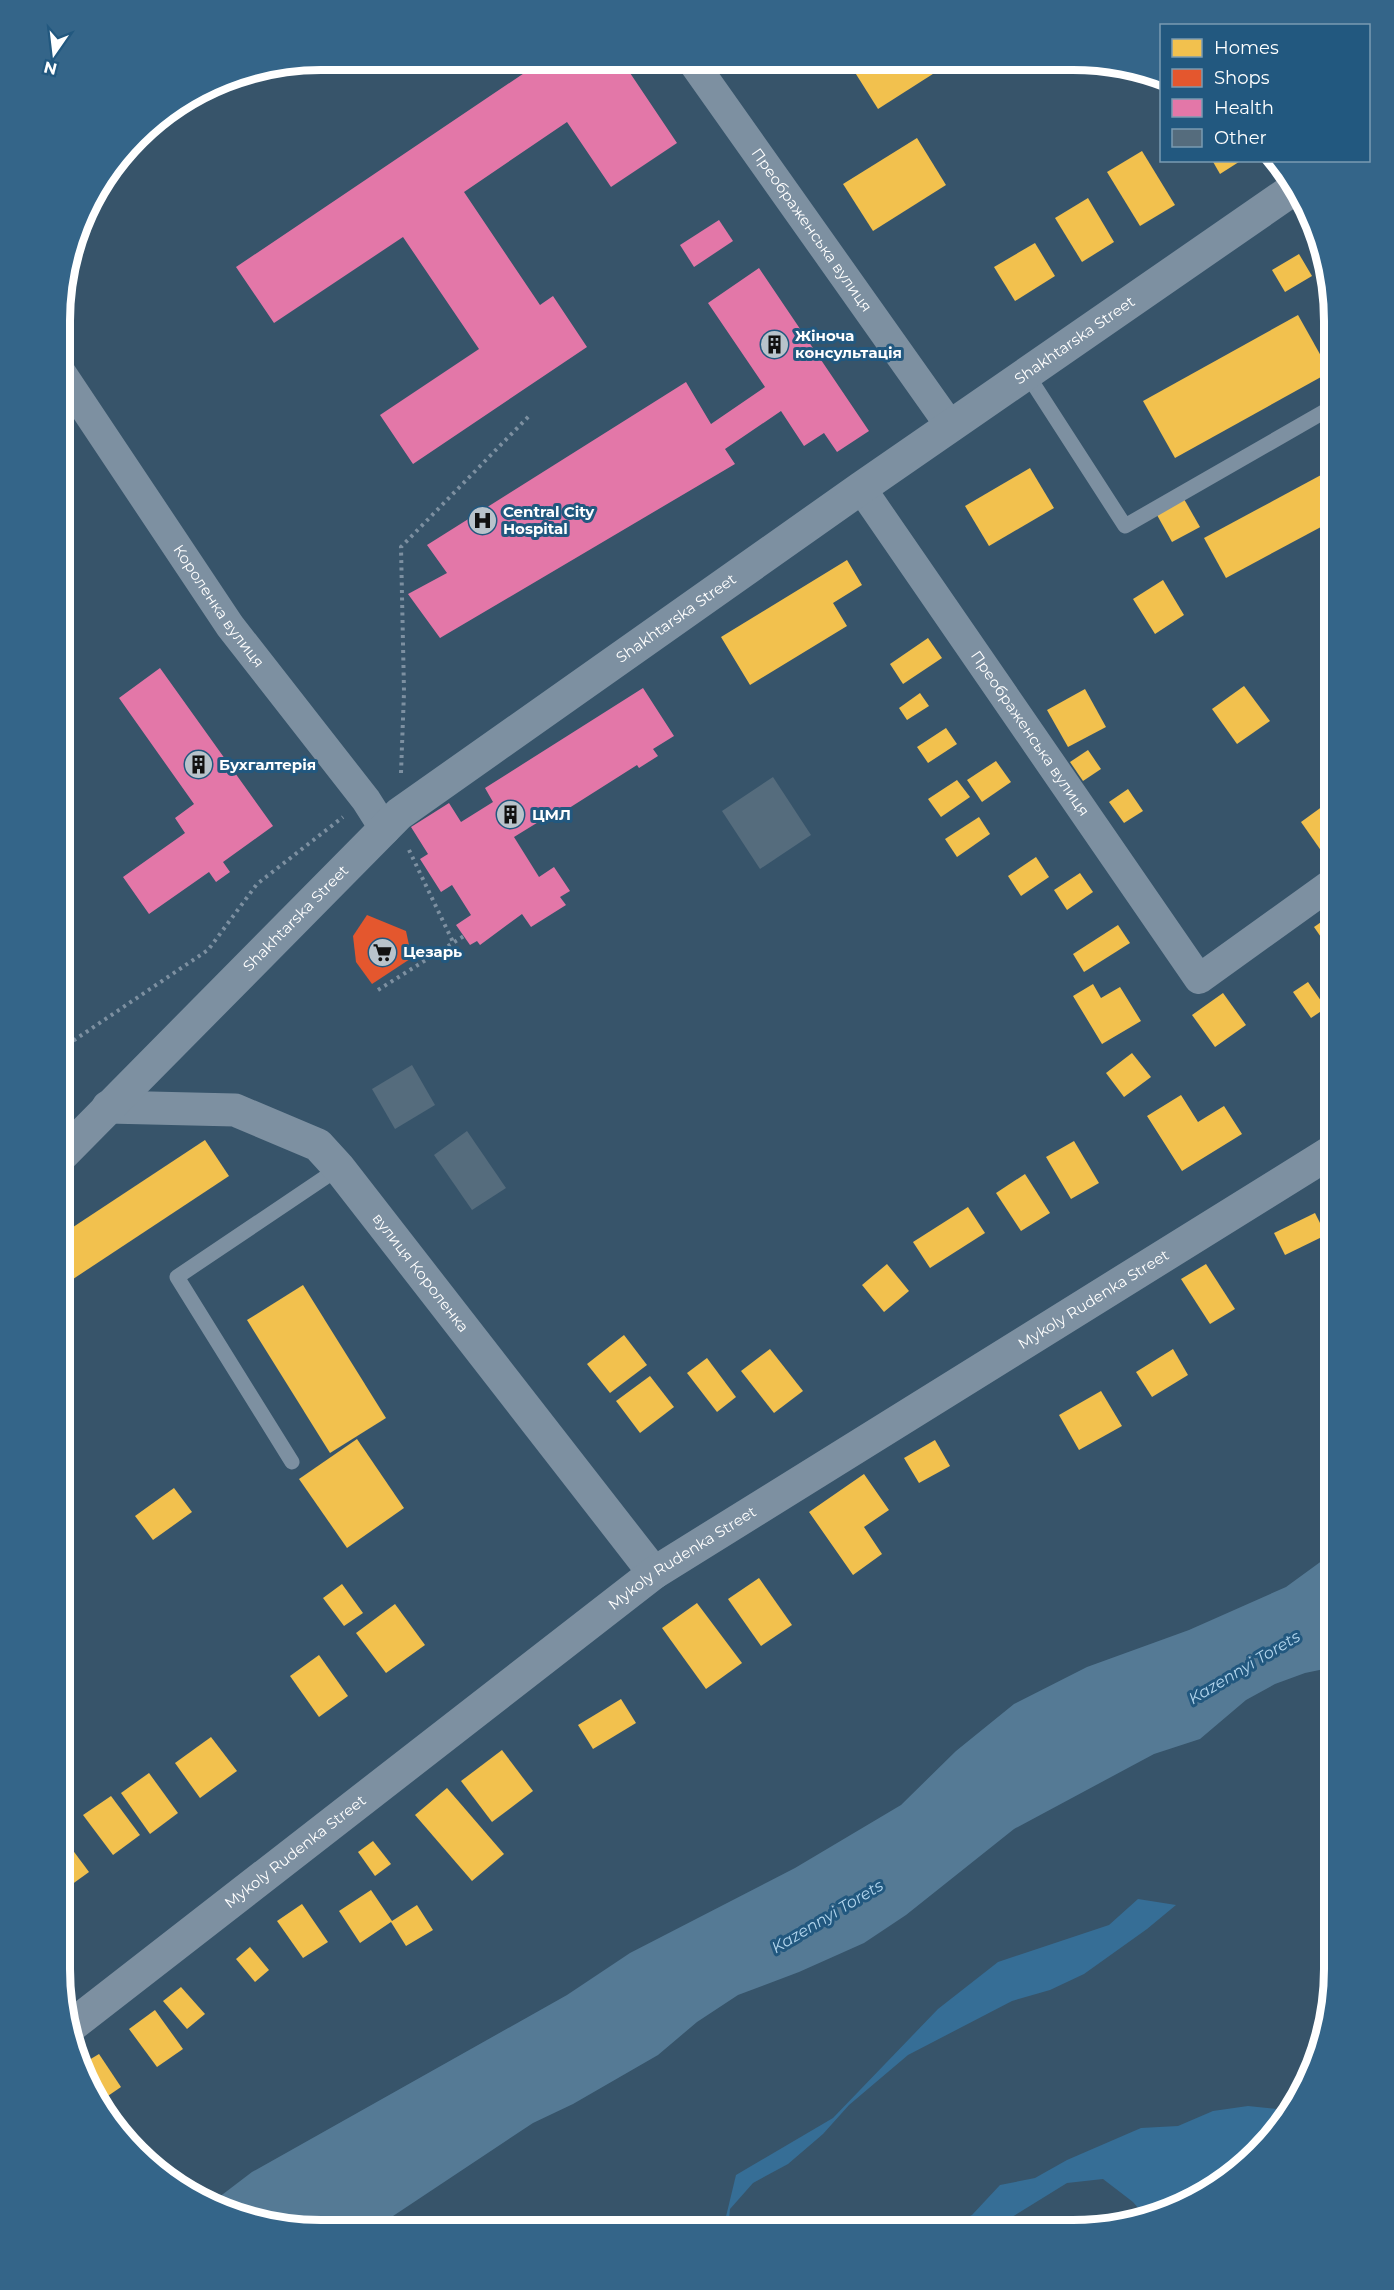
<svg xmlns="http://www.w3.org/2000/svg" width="1394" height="2290" viewBox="0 0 1394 2290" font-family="Montserrat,sans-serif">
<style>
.green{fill:#366e96}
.water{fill:#557a95}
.homes{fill:#f2c14e}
.shops{fill:#e4572e}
.health{fill:#e377a8}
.building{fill:#556c7d}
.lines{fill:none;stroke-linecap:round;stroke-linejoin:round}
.path{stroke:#7d90a1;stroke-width:4;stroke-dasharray:3 4.5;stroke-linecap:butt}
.service{stroke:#7d90a1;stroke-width:15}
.minor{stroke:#7d90a1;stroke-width:30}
.tertiary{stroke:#7d90a1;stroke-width:33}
.labels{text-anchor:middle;stroke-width:6;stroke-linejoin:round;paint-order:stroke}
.street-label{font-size:15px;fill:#fff;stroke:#22587f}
.poi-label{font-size:15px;font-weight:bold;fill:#fff;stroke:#22587f;text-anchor:start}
.water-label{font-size:16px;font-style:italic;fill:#b3d6ee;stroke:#22587f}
.rim{fill:none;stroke:#fff;stroke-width:8}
</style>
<rect width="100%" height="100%" fill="#37546a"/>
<!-- green -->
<g class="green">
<path d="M1138,1899l38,6 -29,24 -63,45 -34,16 -38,11 -104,54 -59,50 -26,29 -35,30 -35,19 -23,26 -2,20h-5l13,-54 97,-57 105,-109 60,-47 111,-37z"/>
<path d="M1248,2106l38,4c3,28 -88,90 -113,100 -9,3 -19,4 -28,6l-12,-14 -30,-23 -36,4 -63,39 -22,8h-44l34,-15 28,-30 35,-7 32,-18 74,-32 37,-2 35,-15z"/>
</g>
<!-- water -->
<path class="water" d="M1334,1552v115l-29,6 -30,11 -29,16 -46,39 -46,15 -140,75 -108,86 -42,28 -65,29 -61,23 -41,27 -39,33 -85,49 -40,19 -158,105h-88l-65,-18 -12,-6 42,-32 315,-177 63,-42 165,-85 106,-63 55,-54 58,-47 73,-37 102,-37 97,-43z"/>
<!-- homes -->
<g class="homes">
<path d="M851,62h79l6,10 -58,37 -29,-46z"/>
<path d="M917,138l29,47 -73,46 -30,-47z"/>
<path d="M1142,151l33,54 -35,21 -33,-54z"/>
<path d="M1212,160h30l-22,14z"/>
<path d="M1088,198l26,44 -32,20 -27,-44z"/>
<path d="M1035,243l20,33 -40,25 -21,-34z"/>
<path d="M1299,254l13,22 -27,16 -13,-22z"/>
<path d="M1298,315l32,57 -155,86 -32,-57z"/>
<path d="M1030,468l24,40 -65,38 -24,-40z"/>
<path d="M1334,468v52l-108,58 -22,-40z"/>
<path d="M1184,499l16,28 -28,15 -15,-27z"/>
<path d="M847,560l15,25 -29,18 14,23 -97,59 -29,-48z"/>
<path d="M1163,580l21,35 -29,19 -22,-35z"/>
<path d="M928,638l14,20 -39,26 -13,-20z"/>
<path d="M1244,686l26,35 -33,23 -25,-35z"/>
<path d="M1085,689l21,38 -38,20 -21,-37z"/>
<path d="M920,693l9,13 -22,14 -8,-12z"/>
<path d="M946,728l11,16 -29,19 -11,-16z"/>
<path d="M1088,750l13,19 -18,12 -13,-19z"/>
<path d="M996,761l15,21 -29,20 -15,-22z"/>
<path d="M957,780l13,17 -29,20 -13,-18z"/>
<path d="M1128,789l15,22 -19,12 -15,-21z"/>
<path d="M1334,798v60l-5,4 -28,-40z"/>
<path d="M979,817l11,17 -33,23 -12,-18z"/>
<path d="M1036,857l13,20 -28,19 -13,-20z"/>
<path d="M1080,873l13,19 -26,18 -13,-20z"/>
<path d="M1334,913v43l-20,-29z"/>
<path d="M1118,925l12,18 -46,29 -11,-18z"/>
<path d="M1308,982l18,26 -15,10 -18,-26z"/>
<path d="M1093,984l8,14 19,-11 21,34 -39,23 -29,-48z"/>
<path d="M1223,993l23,32 -31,22 -23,-32z"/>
<path d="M1132,1053l19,24 -27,20 -18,-24z"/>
<path d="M1181,1095l17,27 26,-16 18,28 -60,37 -35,-55z"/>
<path d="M205,1140l24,36 -168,111v-52z"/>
<path d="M1074,1141l25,42 -28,16 -25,-42z"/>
<path d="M1025,1174l25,39 -29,18 -25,-38z"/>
<path d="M968,1207l17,26 -55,35 -17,-26z"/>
<path d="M1315,1213l11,22 -41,20 -11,-22z"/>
<path d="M887,1264l22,27 -25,21 -22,-27z"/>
<path d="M1206,1264l29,45 -25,15 -29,-45z"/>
<path d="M303,1285l83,133 -56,35 -83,-133z"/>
<path d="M624,1335l23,30 -37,28 -23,-29z"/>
<path d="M770,1349l33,42 -29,22 -33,-42z"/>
<path d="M1173,1349l15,26 -36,22 -16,-25z"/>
<path d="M707,1358l29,39 -19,15 -30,-39z"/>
<path d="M650,1376l24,31 -34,26 -24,-32z"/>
<path d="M1101,1391l21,35 -43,24 -20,-35z"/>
<path d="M357,1439l47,69 -57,40 -48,-69z"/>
<path d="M935,1440l15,26 -31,17 -15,-25z"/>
<path d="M864,1474l25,36 -25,17 18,27 -29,21 -44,-63z"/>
<path d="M174,1488l18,24 -39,28 -18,-24z"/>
<path d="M759,1578l33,47 -31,21 -33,-47z"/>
<path d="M342,1584l21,29 -19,13 -21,-28z"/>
<path d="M697,1603l45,60 -36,26 -44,-61z"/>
<path d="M395,1604l30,41 -39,28 -30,-40z"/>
<path d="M319,1655l29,41 -29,21 -29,-41z"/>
<path d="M621,1699l15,24 -43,26 -15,-24z"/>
<path d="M211,1737l26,34 -37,27 -25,-35z"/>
<path d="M502,1750l31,41 -41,31 -31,-41z"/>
<path d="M149,1773l29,40 -28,21 -29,-41z"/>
<path d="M447,1788l57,66 -32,27 -57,-66z"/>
<path d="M111,1796l29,39 -27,20 -30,-40z"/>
<path d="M60,1833l29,39 -29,21z"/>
<path d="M373,1841l18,23 -16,12 -17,-24z"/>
<path d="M371,1890l21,31 25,-16 16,25 -27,16 -15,-24 -31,21 -21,-32z"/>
<path d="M302,1904l26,38 -25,16 -26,-37z"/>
<path d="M250,1947l19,23 -14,12 -19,-23z"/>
<path d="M181,1987l24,27 -18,15 -24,-28z"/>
<path d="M155,2010l28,39 -26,18 -28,-38z"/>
<path d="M99,2054l22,33 -22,15 -20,-36z"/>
</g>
<!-- shops -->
<path class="shops" d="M367,915l39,16 3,14 1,14 -38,25 -16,-22 -3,-26z"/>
<!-- health -->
<g class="health">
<path d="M542,61h80l55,82 -66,44 -44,-65 -103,70 76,113 13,-9 34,51 -174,117 -33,-49 99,-66 -76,-112 -129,86 -38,-56z"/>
<path d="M719,220l14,21 -39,26 -14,-22z"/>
<path d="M759,268l110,163 -32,21 -13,-19 -20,13 -23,-35 -56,38 10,15 -295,174 -32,-44 39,-21 -20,-28 259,-163 25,42 54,-37 -57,-84z"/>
<path d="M160,668l113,158 -50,36 7,10 -14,10 -7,-10 -60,42 -26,-37 62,-44 -10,-15 19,-14 -75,-106z"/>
<path d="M643,688l31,48 -21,13 5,7 -19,12 -2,-3 -82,52 -2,-4 -39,24 25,40 15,-10 16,24 -10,6 6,8 -35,22 -9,-13 -42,31 -3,-4 -7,4 -14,-20 15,-10 -19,-30 -11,7 -21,-33 8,-5 -17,-27 38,-24 12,19 32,-20 -8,-14z"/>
</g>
<!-- building -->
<g class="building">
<path d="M773,777l38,58 -51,34 -38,-58z"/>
<path d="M412,1065l23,40 -40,24 -23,-40z"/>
<path d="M467,1131l39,57 -34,22 -38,-55z"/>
</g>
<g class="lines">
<!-- path -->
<g class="path">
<path d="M401,773l3,-81 -3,-145 129,-132"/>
<path d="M409,850l44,92"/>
<path d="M378,990l86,-54"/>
<path d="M61,1049l147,-99 49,-66 86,-67"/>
</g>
<!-- service -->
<g class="service">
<path d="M1027,374l98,152 209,-120"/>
<path d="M292,1462l-115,-185 162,-109"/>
</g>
<!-- minor -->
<g class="minor">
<path id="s1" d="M692,61l259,366"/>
<path id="s2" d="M62,374l168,252 136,174 19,30"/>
<path id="s3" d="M861,488l338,491 135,-97"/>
</g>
<!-- tertiary -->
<g class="tertiary">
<path id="s4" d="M108,1107l127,3 83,35 21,23 315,405"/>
<path id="s5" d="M61,1156l338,-342 462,-326 434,-300"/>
<path id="s6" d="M71,2026l583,-453 680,-423"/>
</g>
</g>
<!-- icons -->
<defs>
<symbol id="building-disc" viewBox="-11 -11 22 22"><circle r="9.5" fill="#b9c3cb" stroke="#22587f"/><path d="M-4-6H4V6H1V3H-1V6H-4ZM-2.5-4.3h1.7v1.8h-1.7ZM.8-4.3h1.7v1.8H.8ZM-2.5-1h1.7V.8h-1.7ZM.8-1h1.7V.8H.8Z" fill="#111"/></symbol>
<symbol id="hospital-disc" viewBox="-11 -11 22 22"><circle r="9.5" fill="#b9c3cb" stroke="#22587f"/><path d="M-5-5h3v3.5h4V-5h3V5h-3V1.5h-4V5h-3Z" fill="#111"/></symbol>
<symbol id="supermarket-disc" viewBox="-11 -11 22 22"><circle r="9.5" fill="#b9c3cb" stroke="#22587f"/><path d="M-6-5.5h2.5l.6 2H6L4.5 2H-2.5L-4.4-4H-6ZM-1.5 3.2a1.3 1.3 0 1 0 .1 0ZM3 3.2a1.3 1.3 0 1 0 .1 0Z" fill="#111"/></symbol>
</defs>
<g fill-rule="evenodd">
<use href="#building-disc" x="758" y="328" width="33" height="33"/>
<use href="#hospital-disc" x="466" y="504" width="33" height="33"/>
<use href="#building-disc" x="182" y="748" width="33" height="33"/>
<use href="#building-disc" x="494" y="798" width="33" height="33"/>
<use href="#supermarket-disc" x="366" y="936" width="33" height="33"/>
</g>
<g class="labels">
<!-- street labels -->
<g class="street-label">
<text dy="5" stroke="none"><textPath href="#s1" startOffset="207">Преображенська вулиця</textPath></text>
<text dy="5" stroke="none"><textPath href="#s5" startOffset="1306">Shakhtarska Street</textPath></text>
<text dy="5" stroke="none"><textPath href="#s2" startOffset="280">Короленка вулиця</textPath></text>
<text dy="5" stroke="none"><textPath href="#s5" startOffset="820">Shakhtarska Street</textPath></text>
<text dy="5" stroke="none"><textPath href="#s3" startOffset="298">Преображенська вулиця</textPath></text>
<text dy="5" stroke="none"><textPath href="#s5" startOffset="334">Shakhtarska Street</textPath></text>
<text dy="5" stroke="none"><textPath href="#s4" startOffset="381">вулиця Короленка</textPath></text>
<text dy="5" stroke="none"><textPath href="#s6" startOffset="1256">Mykoly Rudenka Street</textPath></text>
<text dy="5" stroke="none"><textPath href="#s6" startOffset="770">Mykoly Rudenka Street</textPath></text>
<text dy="5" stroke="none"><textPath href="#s6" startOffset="284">Mykoly Rudenka Street</textPath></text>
</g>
<!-- poi labels -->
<g class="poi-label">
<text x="795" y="341">Жіноча<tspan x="795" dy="17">консультація</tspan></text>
<text x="503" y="517">Central City<tspan x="503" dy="17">Hospital</tspan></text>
<text x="219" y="770">Бухгалтерія</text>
<text x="532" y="820">ЦМЛ</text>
<text x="403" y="957">Цезарь</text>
</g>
<!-- water labels -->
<g class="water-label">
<text transform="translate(1244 1667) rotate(-31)" y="6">Kazennyi Torets</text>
<text transform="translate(827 1916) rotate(-31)" y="6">Kazennyi Torets</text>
</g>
</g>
<!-- crop -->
<path d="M0 0H1394V2290H0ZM321 70H1073A251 251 0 0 1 1324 321V1969A251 251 0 0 1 1073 2220H321A251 251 0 0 1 70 1969V321A251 251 0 0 1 321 70Z" fill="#346589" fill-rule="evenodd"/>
<path class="rim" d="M321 70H1073A251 251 0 0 1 1324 321V1969A251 251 0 0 1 1073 2220H321A251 251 0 0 1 70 1969V321A251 251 0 0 1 321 70Z"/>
<!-- legend -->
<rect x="1160" y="24" width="210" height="138" fill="#22587f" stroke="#7a9bb2" stroke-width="1.5"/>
<rect x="1172" y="39" width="30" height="18" fill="#f2c14e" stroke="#7a9bb2" stroke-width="1.5"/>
<text x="1214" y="54" font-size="18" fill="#ffffff">Homes</text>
<rect x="1172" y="69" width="30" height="18" fill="#e4572e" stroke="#7a9bb2" stroke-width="1.5"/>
<text x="1214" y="84" font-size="18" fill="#ffffff">Shops</text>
<rect x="1172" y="99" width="30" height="18" fill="#e377a8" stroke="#7a9bb2" stroke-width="1.5"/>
<text x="1214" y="114" font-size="18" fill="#ffffff">Health</text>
<rect x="1172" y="129" width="30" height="18" fill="#556c7d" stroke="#7a9bb2" stroke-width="1.5"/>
<text x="1214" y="144" font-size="18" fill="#ffffff">Other</text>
<!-- north arrow -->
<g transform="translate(54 54) rotate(194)" stroke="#22587f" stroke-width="4.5" paint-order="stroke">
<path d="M0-4.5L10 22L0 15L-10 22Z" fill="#ffffff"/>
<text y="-9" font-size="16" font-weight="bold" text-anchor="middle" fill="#ffffff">N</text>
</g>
</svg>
